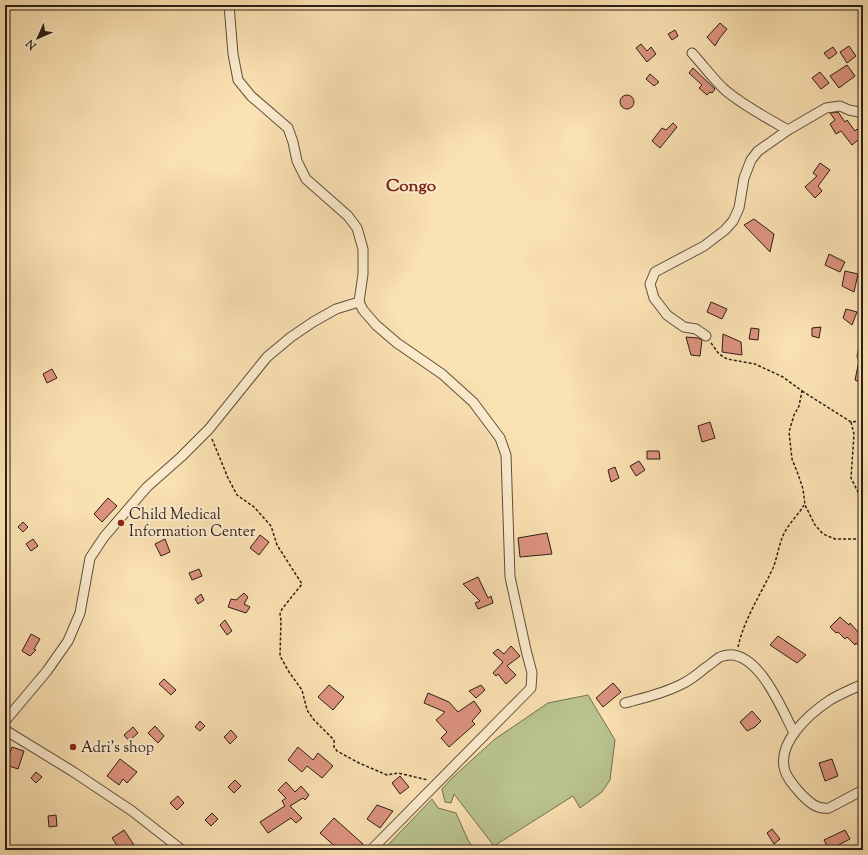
<svg xmlns="http://www.w3.org/2000/svg" width="868" height="855" viewBox="0 0 868 855" font-family="'Sorts Mill Goudy',serif">
<style>
.green{fill:#bac490;stroke:#737153}
.building{fill:#de9480;stroke:#2c1e16}
.lines{fill:none;stroke-linecap:round;stroke-linejoin:round}
.minor-casing{stroke:#604f3d;stroke-width:11}
.path{stroke:#2c1e16;stroke-width:1.5;stroke-dasharray:3 2;stroke-linecap:butt}
.minor{stroke:#fcecce;stroke-width:9}
.poi-dot{fill:#8f2418;stroke:#fcecce;stroke-width:1.5}
.labels{text-anchor:middle;stroke-width:4;stroke-linejoin:round;paint-order:stroke}
.poi-label{font-size:15px;fill:#2c1e16;stroke:#fcecce;text-anchor:start}
.quarter-label{font-size:17px;font-weight:bold;fill:#7a1f14;stroke:#fcecce}
</style>
<rect width="100%" height="100%" fill="#fbe2b3"/>
<filter id="stains"><feTurbulence type="fractalNoise" baseFrequency=".005" numOctaves="4"/><feColorMatrix values="0 0 0 0 .2 0 0 0 0 .09 0 0 0 0 .02 0 0 0 .5 -.17"/></filter>
<radialGradient id="worn" r=".72"><stop offset=".6" stop-color="#630" stop-opacity="0"/><stop offset="1" stop-color="#630" stop-opacity=".3"/></radialGradient>
<!-- green -->
<g class="green">
<path d="M588,695l27,45 -5,40 -8,12 -22,16 -7,-12 -79,50 -40,-52 -3,9 -6,-1 -3,-13 10,-11 43,-39 53,-36z"/>
<path d="M432,799l6,9 18,5 12,27 7,10h-92z"/>
</g>
<!-- building -->
<g class="building">
<path d="M720,23l7,6 -8,10 -4,7 -8,-9z"/>
<path d="M675,30l3,6 -6,4 -4,-6z"/>
<path d="M641,44l6,7 4,-4 5,7 -9,8 -11,-14z"/>
<path d="M849,46l7,10 -9,7 -7,-11z"/>
<path d="M833,47l4,6 -8,6 -5,-6z"/>
<path d="M847,65l8,11 -16,12 -9,-12z"/>
<path d="M693,68l22,21 -3,4 -2,-1 -3,3 -8,-7 3,-3 -13,-12z"/>
<path d="M820,72l9,11 -8,6 -9,-11z"/>
<path d="M650,74l9,8 -5,4 -8,-7z"/>
<circle cx="627" cy="102" r="7"/>
<path d="M838,112l7,10 2,-2 8,11 2,-2 6,7 -11,9 -11,-14 -5,3 -6,-10 5,-4 -5,-7z"/>
<path d="M673,123l4,4 -17,21 -8,-7 10,-13 4,2z"/>
<path d="M820,163l10,7 -12,16 4,5 -7,7 -10,-11 12,-11 -4,-3z"/>
<path d="M754,219l20,15 -4,18 -26,-27z"/>
<path d="M829,254l16,8 -5,10 -15,-7z"/>
<path d="M845,271l13,3 -4,18 -12,-6z"/>
<path d="M711,302l16,7 -5,10 -15,-7z"/>
<path d="M846,309l11,3 -5,13 -9,-7z"/>
<path d="M821,327l-2,11 -7,-2v-8z"/>
<path d="M751,328l8,1 -1,11 -9,-1z"/>
<path d="M723,334l18,8 1,13 -20,-3z"/>
<path d="M686,337l12,1 4,2 -2,16 -9,-1z"/>
<path d="M859,361l4,1v22l-8,-4z"/>
<path d="M52,369l5,9 -10,5 -4,-9z"/>
<path d="M710,422l5,16 -13,4 -4,-16z"/>
<path d="M647,451h12l1,8h-13z"/>
<path d="M639,461l6,9 -9,6 -6,-10z"/>
<path d="M615,467l4,11 -8,4 -3,-12z"/>
<path d="M108,498l9,8 -15,16 -8,-8z"/>
<path d="M23,522l5,5 -5,5 -5,-5z"/>
<path d="M547,533l5,21 -32,3 -2,-19z"/>
<path d="M260,535l9,7 -10,13 -9,-7z"/>
<path d="M33,539l5,7 -7,5 -5,-7z"/>
<path d="M165,539l5,13 -9,4 -6,-12z"/>
<path d="M199,569l3,7 -10,4 -3,-7z"/>
<path d="M478,577l10,21 3,-2 2,7 -15,6 -3,-6 5,-2 -17,-17z"/>
<path d="M244,593l4,4 -4,7 6,3 -4,6 -18,-6 3,-8 5,1z"/>
<path d="M201,594l3,6 -6,4 -3,-5z"/>
<path d="M840,617l9,8 1,-2 8,9 1,-1 4,3v16l-7,-7 -1,2 -8,-8 -2,2 -7,-7 -2,1 -6,-6z"/>
<path d="M225,620l7,11 -5,4 -7,-10z"/>
<path d="M31,634l9,5 -6,10 2,1 -6,6 -8,-5z"/>
<path d="M778,636l28,19 -9,8 -27,-18z"/>
<path d="M511,646l9,10 -13,10 9,9 -10,9 -8,-10 -2,2 -3,-3 10,-11 -10,-9 5,-4 6,5z"/>
<path d="M164,679l12,11 -5,5 -12,-11z"/>
<path d="M613,683l8,9 -18,15 -7,-9z"/>
<path d="M329,685l15,12 -11,13 -15,-13z"/>
<path d="M481,685l4,5 -9,8 -7,-7z"/>
<path d="M428,693l21,9 9,10 16,-11 7,10 -9,10 3,3 -26,23 -8,-9 6,-6 -11,-12 9,-8 -21,-9z"/>
<path d="M752,711l9,10 -6,6 -8,4 -7,-9z"/>
<path d="M200,721l5,5 -5,5 -5,-4z"/>
<path d="M155,726l9,10 -6,7 -10,-10z"/>
<path d="M133,727l5,6 -9,8 -5,-6z"/>
<path d="M231,730l6,7 -7,7 -6,-7z"/>
<path d="M12,747l12,4 -6,18 -12,-4z"/>
<path d="M298,747l15,13 5,-7 15,13 -11,12 -15,-12 -5,6 -14,-12z"/>
<path d="M120,759l17,13 -10,11 -4,-4 -4,6 -12,-9z"/>
<path d="M832,759l6,17 -13,5 -6,-18z"/>
<path d="M36,772l6,5 -6,6 -5,-5z"/>
<path d="M400,776l9,11 -9,7 -8,-11z"/>
<path d="M235,780l6,6 -7,7 -6,-6z"/>
<path d="M286,782l9,10 6,-6 8,9 -4,5 -2,-2 -13,8 12,12 -6,5 -5,-5 -23,15 -8,-11 25,-16 -3,-5 4,-3 -8,-8z"/>
<path d="M178,796l6,7 -7,7 -7,-7z"/>
<path d="M377,805l16,6 -13,17 -13,-9z"/>
<path d="M212,813l6,6 -7,7 -6,-6z"/>
<path d="M56,815l1,11 -8,1 -1,-11z"/>
<path d="M334,818l29,26 -6,6h-18l-19,-17z"/>
<path d="M772,829l8,10 -6,5 -7,-11z"/>
<path d="M124,830l10,15 -8,5h-6l-8,-12z"/>
<path d="M845,830l5,9 -21,11 -5,-10z"/>
</g>
<g class="lines">
<defs>
<g id="minor">
<path d="M229,5l4,49 5,26 13,16 37,32 5,14 4,19 9,18 42,37 9,12 6,21v25l-4,28 4,8 13,15 21,18 45,31 31,28 27,36 6,17 4,122 16,73 6,23 -1,15 -160,162"/>
<path d="M692,53c11,12 21,26 33,37 19,16 42,28 63,40"/>
<path d="M706,336l-10,-7 -12,-2 -17,-12 -13,-17 -4,-14 5,-12 49,-26 21,-16 8,-9 6,-13 5,-30 7,-18 7,-9 30,-21 38,-22 14,-2 9,4 10,2 4,-1"/>
<path d="M862,356l1,-4"/>
<path d="M863,684c-11,5 -23,10 -33,16 -21,14 -54,43 -45,71 3,9 10,16 16,23 8,8 16,16 28,14l34,-18"/>
<path d="M625,703c18,-5 37,-9 55,-18 9,-4 18,-11 25,-17 5,-3 10,-8 15,-11 35,-15 62,52 74,76"/>
<path d="M5,721l42,-50 21,-30 12,-28 10,-55 14,-21 43,-50 34,-30 28,-28 58,-72 24,-20 22,-15 23,-13 23,-7"/>
<path d="M5,730l67,41 60,40 50,39"/>
</g>
</defs>
<!-- minor casing -->
<use href="#minor" class="minor-casing"/>
<!-- path -->
<g class="path">
<path d="M711,343l8,11 8,5 28,5 28,13 19,14 -3,15 -5,9 -5,17 3,27 6,15 5,15 2,16 10,20 8,9 12,5h28"/>
<path d="M802,391l49,31 12,-1"/>
<path d="M851,422l3,12 -3,44 9,18v6l3,4"/>
<path d="M212,439l16,39 9,17 17,12 17,19 6,19 25,39 -20,25 -2,5 1,7 -1,35 9,16 13,18 5,20 7,10 20,20v7l3,4 22,12 28,12 11,-2 30,7"/>
<path d="M738,647c6,-28 23,-53 35,-79 5,-12 6,-27 13,-38 5,-9 13,-16 18,-25"/>
</g>
<!-- minor -->
<use href="#minor" class="minor"/>
</g>
<!-- markers -->
<g class="poi-dot">
<circle cx="121" cy="523" r="4"/>
<circle cx="73" cy="747" r="4"/>
</g>
<g class="labels">
<!-- poi labels -->
<g class="poi-label">
<text x="129" y="519">Child Medical<tspan x="129" dy="17">Information Center</tspan></text>
<text x="81" y="752">Adri's shop</text>
</g>
<!-- quarter labels -->
<g class="quarter-label">
<text x="411" y="191">Congo</text>
</g>
</g>
<!-- margin -->
<rect width="868" height="855" fill="none" stroke="#fbe2b3" stroke-width="20"/>
<rect x="6" y="6" width="856" height="843" fill="none" stroke="#2c1e16" stroke-width="2"/>
<rect x="10" y="10" width="848" height="835" fill="none" stroke="#2c1e16"/>
<!-- north arrow -->
<g transform="translate(38 38) rotate(225)" stroke="#fcecce" stroke-width="3" paint-order="stroke">
<path d="M0-3L7 15L0 10L-7 15Z" fill="#2c1e16"/>
<text y="-6" font-size="11" font-weight="bold" text-anchor="middle" fill="#2c1e16">N</text>
</g>
<rect width="100%" height="100%" filter="url(#stains)"/>
<rect width="100%" height="100%" fill="url(#worn)"/>
</svg>
